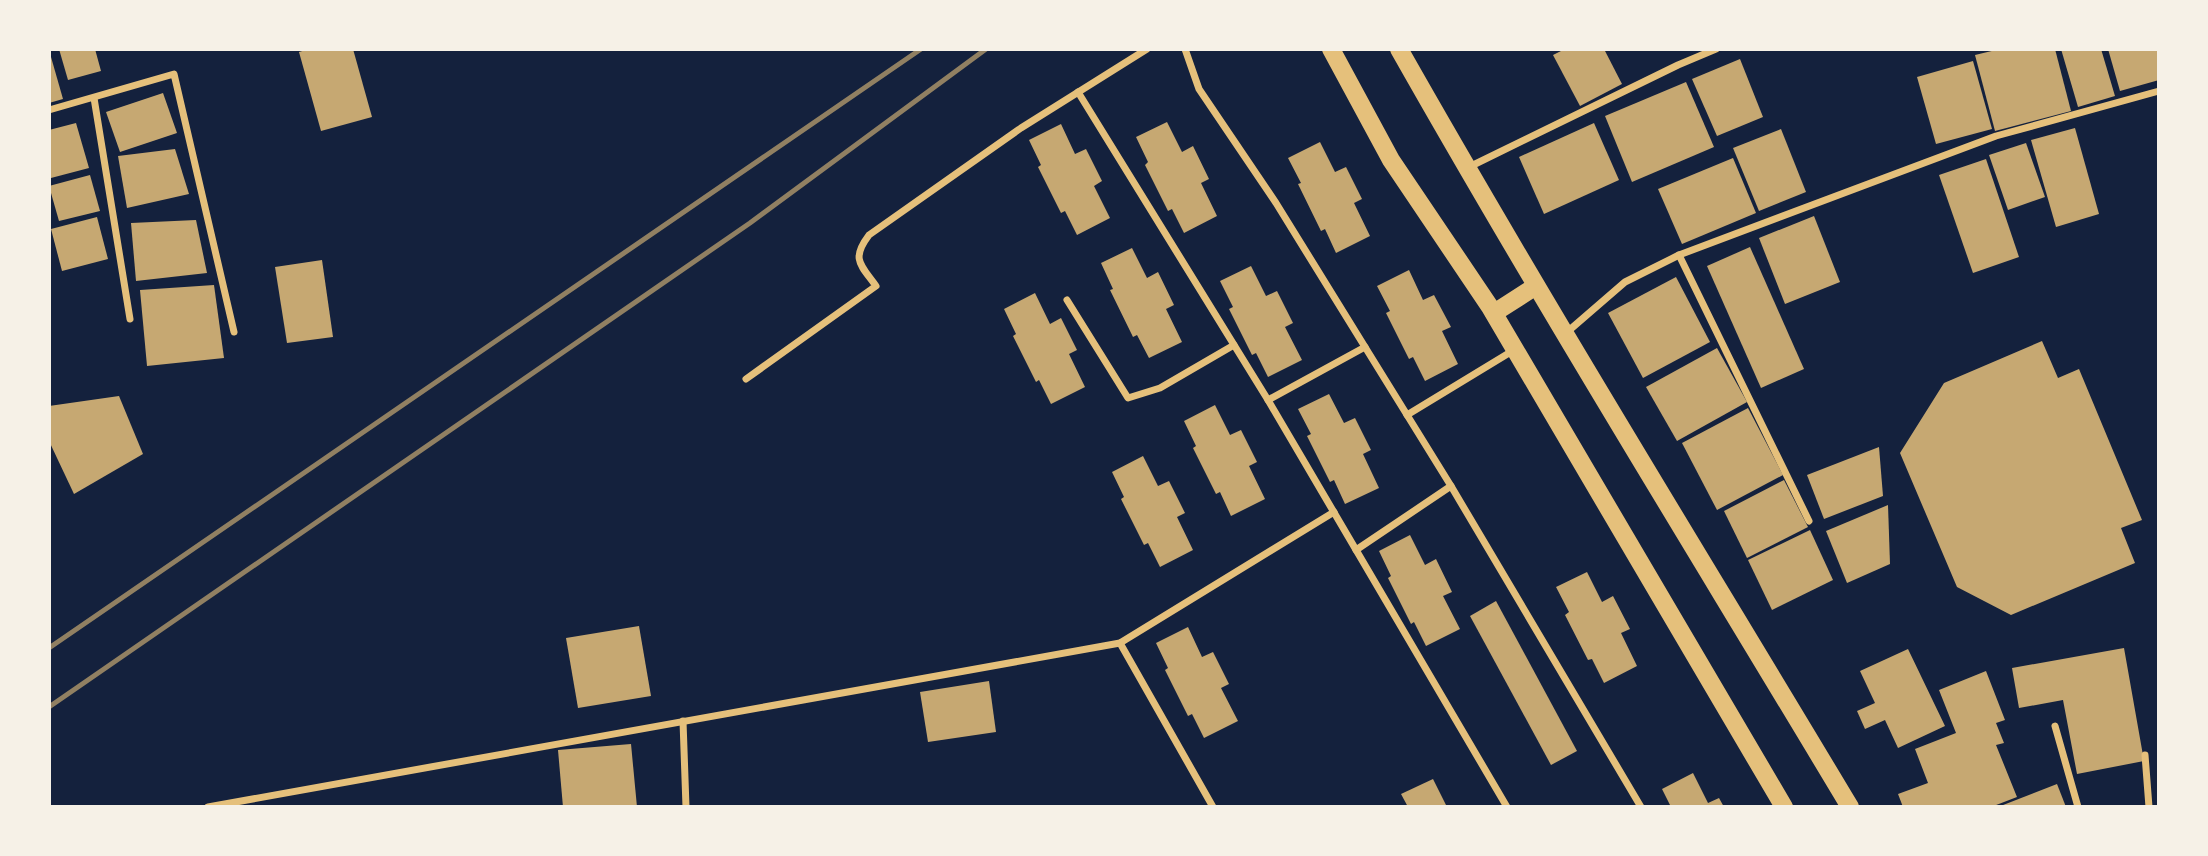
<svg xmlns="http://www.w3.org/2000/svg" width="2208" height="856" viewBox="0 0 2208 856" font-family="Inter,sans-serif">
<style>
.building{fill:#c6a872}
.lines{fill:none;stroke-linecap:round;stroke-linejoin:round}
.minor{stroke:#e5c07b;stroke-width:7}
.primary{stroke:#e5c07b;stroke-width:18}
.rail{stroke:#918062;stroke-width:5}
</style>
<rect width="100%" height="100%" fill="#14213d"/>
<!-- building -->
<g class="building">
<path d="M59,49h36l6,22 -33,9z"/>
<path d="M309,49h44l19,68 -51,14 -22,-79z"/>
<path d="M1565,49h39l18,35 -42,22 -27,-51z"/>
<path d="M2000,49h55l16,62 -76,20 -20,-76z"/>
<path d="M2061,49h40l14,47 -37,11z"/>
<path d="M2108,49h51v31l-39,11z"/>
<path d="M49,50l14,49 -14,4z"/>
<path d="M1740,59l23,58 -46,19 -25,-57z"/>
<path d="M1973,61l19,68 -56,15 -19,-67z"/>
<path d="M1686,82l28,65 -82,35 -27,-66z"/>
<path d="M163,93l14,40 -57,19 -14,-40z"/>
<path d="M1167,122l15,30 11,-6 16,33 -8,4 16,33 -33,17 -12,-24 -4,2 -23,-46 3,-3 -12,-25z"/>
<path d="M76,123l13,45 -38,10 -2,-9v-39z"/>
<path d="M1594,123l25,57 -75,34 -25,-57z"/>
<path d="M1061,124l14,30 11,-5 16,32 -8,5 16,32 -33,17 -12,-24 -4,2 -23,-46 3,-2 -12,-25z"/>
<path d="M2075,128l24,86 -43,13 -25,-87z"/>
<path d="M1781,129l25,63 -47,19 -26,-63z"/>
<path d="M1320,142l15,30 11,-5 16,32 -8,4 16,33 -34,17 -11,-24 -4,2 -23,-47 3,-1 -13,-25z"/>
<path d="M2026,143l19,54 -37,13 -19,-55z"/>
<path d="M175,149l14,45 -62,14 -9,-52z"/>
<path d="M1733,158l23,55 -74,31 -24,-55z"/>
<path d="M1986,159l33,98 -46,16 -34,-98z"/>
<path d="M90,175l10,36 -41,10 -10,-35z"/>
<path d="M1814,216l26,66 -55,22 -26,-66z"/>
<path d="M97,217l11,42 -46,12 -11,-42z"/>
<path d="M196,220l11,53 -71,8 -5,-58z"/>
<path d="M1750,247l54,122 -43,19 -54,-122z"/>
<path d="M1132,248l15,30 11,-6 16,33 -8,4 16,33 -33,16 -12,-23 -4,2 -23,-47 3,-1 -12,-26z"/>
<path d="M322,260l11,77 -46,6 -12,-76z"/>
<path d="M1251,266l15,30 11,-5 16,32 -8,4 17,33 -34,17 -12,-24 -4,2 -23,-46 4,-2 -13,-26z"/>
<path d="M1409,270l14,30 11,-5 17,32 -9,4 16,33 -33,17 -12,-24 -4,2 -23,-46 4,-2 -13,-25z"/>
<path d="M1676,277l34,65 -67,36 -35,-65z"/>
<path d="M214,285l10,73 -77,8 -7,-76z"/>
<path d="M1035,293l15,31 11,-6 16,32 -8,4 16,33 -34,17 -12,-24 -3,2 -23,-46 3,-2 -12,-25z"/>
<path d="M2042,341l16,37 21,-9 63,151 -21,8 14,35 -124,52 -54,-28 -57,-134 44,-70z"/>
<path d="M1717,348l30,54 -70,39 -31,-54z"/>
<path d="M1329,394l15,29 11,-5 16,32 -8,4 16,34 -34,16 -11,-24 -4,2 -23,-46 4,-2 -13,-25z"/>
<path d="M119,396l24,58 -69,40 -25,-53v-35z"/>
<path d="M1215,405l15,30 11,-5 16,32 -8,4 16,33 -34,17 -11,-24 -4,2 -23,-46 3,-2 -12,-25z"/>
<path d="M1748,408l35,67 -66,35 -35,-67z"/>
<path d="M1879,447l4,49 -59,23 -17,-44z"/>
<path d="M1143,456l15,30 11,-5 16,32 -8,4 16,33 -33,17 -12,-24 -4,2 -23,-46 3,-2 -12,-25z"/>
<path d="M1784,480l24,47 -61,31 -23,-47z"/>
<path d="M1888,505l2,59 -43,19 -21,-52z"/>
<path d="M1810,530l23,50 -61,30 -24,-50z"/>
<path d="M1410,535l15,30 11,-6 16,33 -9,4 17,33 -34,17 -12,-24 -3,2 -23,-46 3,-2 -12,-25z"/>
<path d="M1587,572l15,30 11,-6 17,33 -9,4 16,33 -33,17 -12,-24 -4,1 -23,-45 4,-3 -13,-25z"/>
<path d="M1496,601l81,150 -26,14 -81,-149z"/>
<path d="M639,626l12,70 -73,12 -12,-70z"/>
<path d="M1188,627l14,30 11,-5 16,32 -8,4 17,33 -34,17 -12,-24 -4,2 -23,-46 3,-2 -12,-25z"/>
<path d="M2124,648l20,113 -67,13 -14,-74 -44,8 -7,-40z"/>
<path d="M1908,649l37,77 -47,22 -13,-28 -20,9 -8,-18 18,-8 -15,-32z"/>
<path d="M1986,671l19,49 -9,3 8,20 -8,2 21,52 -26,10h-88l-5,-13 30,-11 -13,-34 41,-16 -17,-43z"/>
<path d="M989,681l7,51 -68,10 -8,-50z"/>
<path d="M631,744l6,63h-74l-5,-57z"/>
<path d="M1693,773l15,30 11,-5 5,9h-53l-9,-18z"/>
<path d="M1433,779l14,28h-39l-7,-13z"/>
<path d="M2057,784l9,23h-68z"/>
</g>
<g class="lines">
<!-- minor -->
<g class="minor">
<path d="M1185,49l14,40 77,114 89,144"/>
<path d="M1078,92l190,308 239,407"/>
<path d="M94,98l36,221"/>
<path d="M49,110l125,-36 60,258"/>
<path d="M1467,168l211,-103 38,-16"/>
<path d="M1679,255l130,266"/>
<path d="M1067,300l61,98 32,-10 74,-43"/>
<path d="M1566,333l59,-51 54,-27 317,-119 163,-45"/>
<path d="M746,379l130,-93c-16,-22 -25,-27 -7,-51l152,-107 126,-79"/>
<path d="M1268,400l97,-53 86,139 -95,64"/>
<path d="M1407,415l107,-65"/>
<path d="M1451,486l190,321"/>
<path d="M1120,643l93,164"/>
<path d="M683,721l3,86"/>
<path d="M2055,726l23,81"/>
<path d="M2145,755l4,52"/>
<path d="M208,807l912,-164 214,-131"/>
</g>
<!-- primary -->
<g class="primary">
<path d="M1331,49l60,111 99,147 294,500"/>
<path d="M1399,49c145,256 300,506 451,758"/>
<path d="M1494,313l42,-27"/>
</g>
<!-- rail -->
<g class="rail">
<path d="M49,648l872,-599"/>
<path d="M49,707l701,-484 236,-174"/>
</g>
</g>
<!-- border -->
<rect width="2208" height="856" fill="none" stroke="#f6f1e7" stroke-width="102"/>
</svg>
